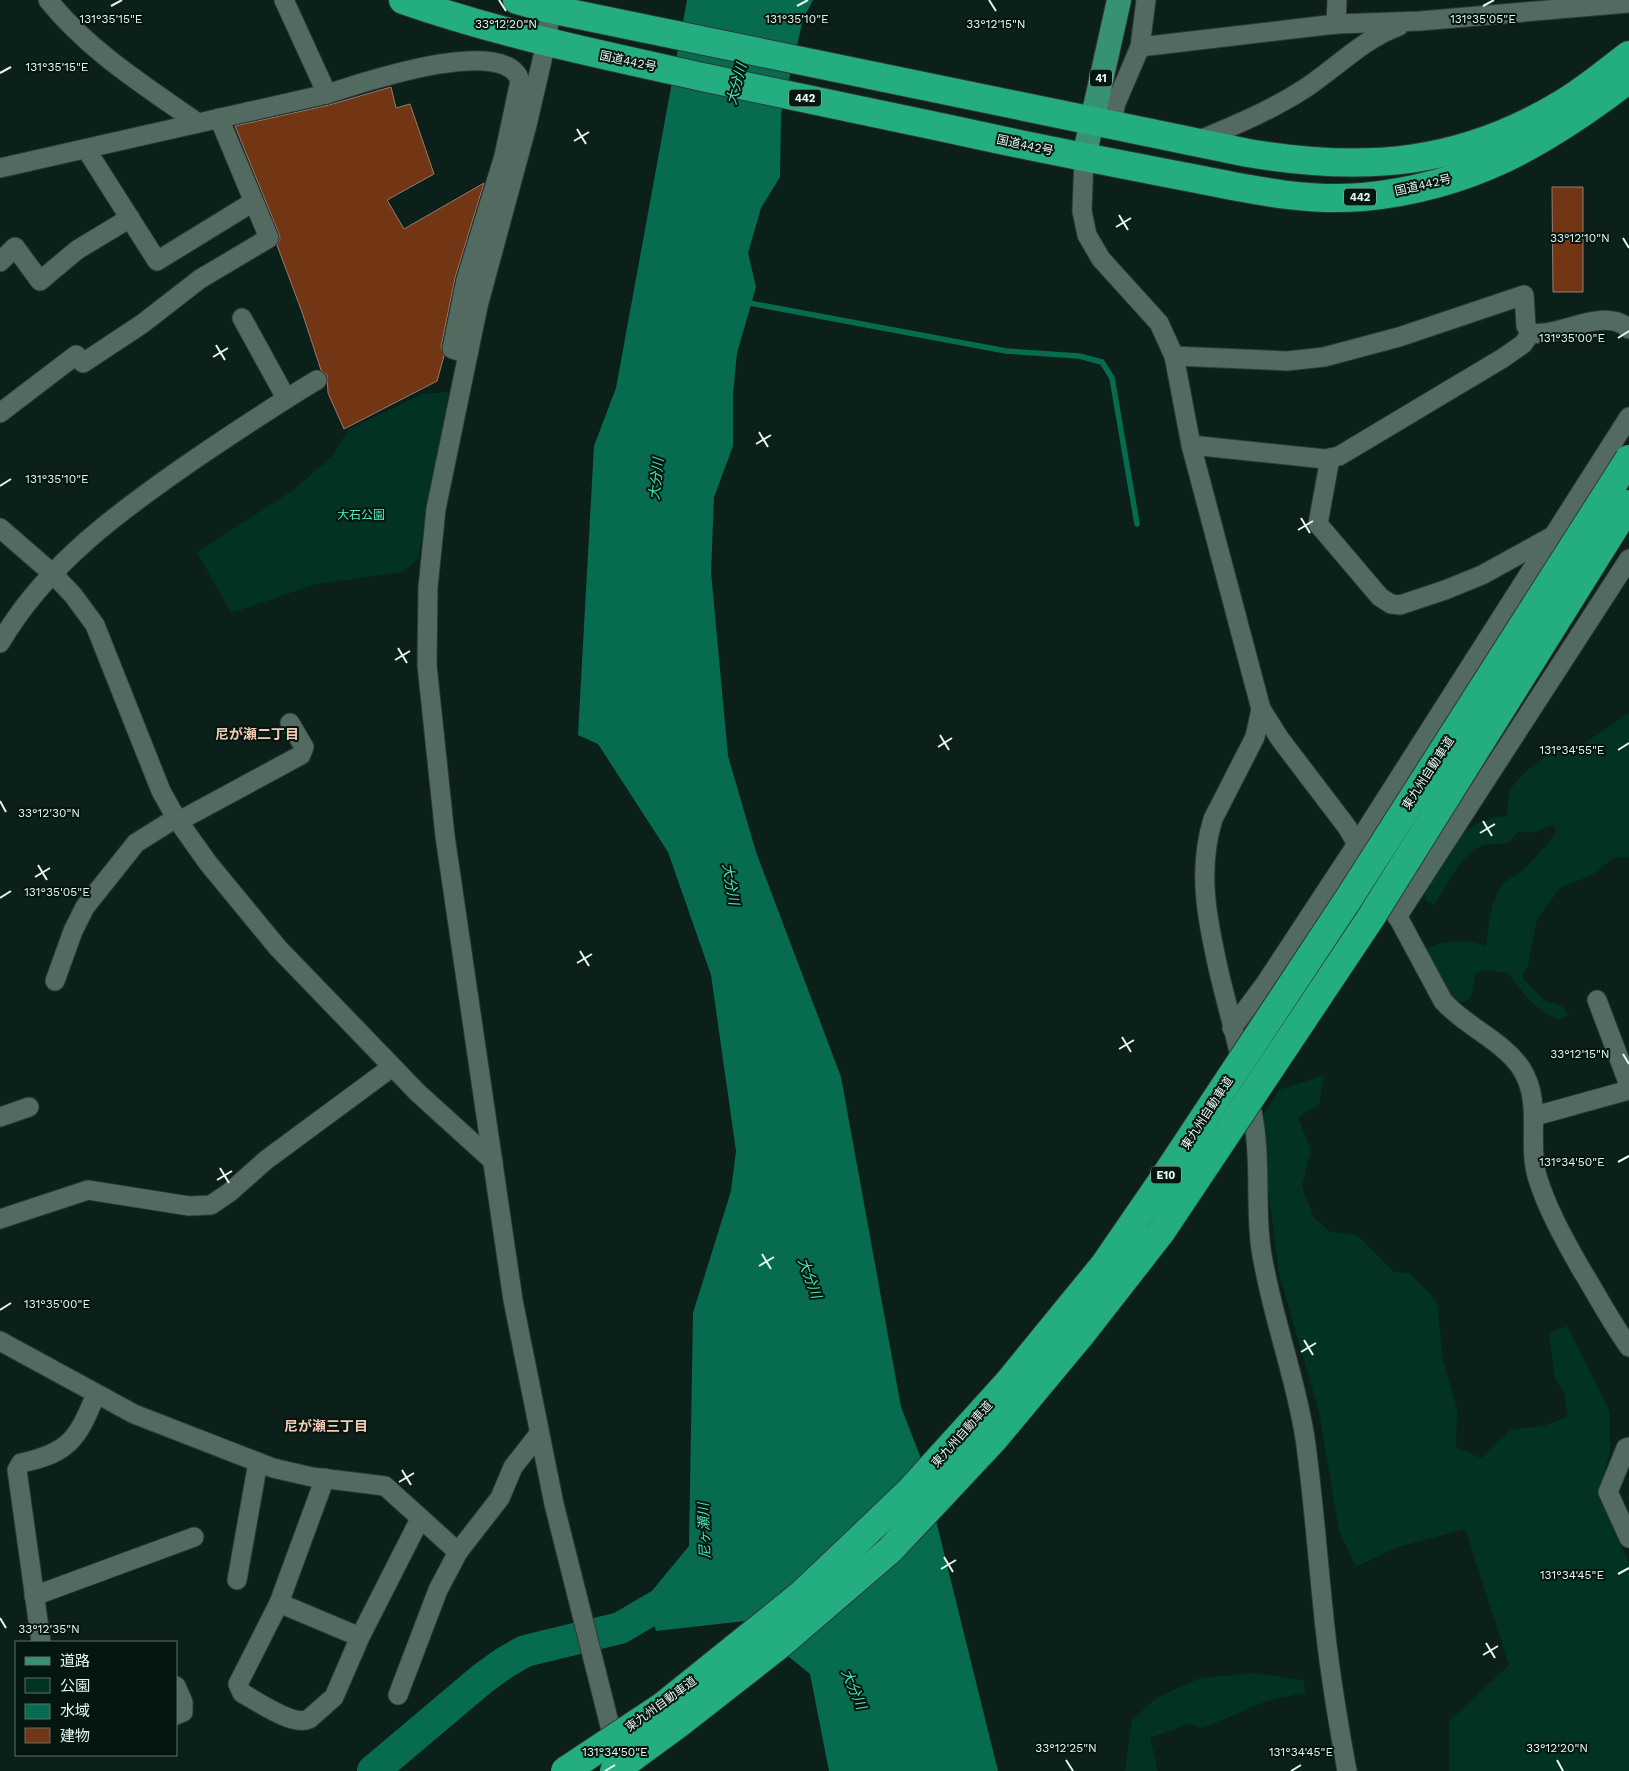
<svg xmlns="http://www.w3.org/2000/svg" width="1629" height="1771" viewBox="0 0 1629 1771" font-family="'Work Sans','Noto Sans JP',sans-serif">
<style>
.green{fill:#013223}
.water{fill:#076c4f}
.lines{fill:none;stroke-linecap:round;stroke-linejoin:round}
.stream{stroke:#076c4f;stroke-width:5.5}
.river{stroke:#076c4f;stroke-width:32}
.building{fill:#723615;stroke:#927c72}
.minor-casing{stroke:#2e3833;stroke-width:21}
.major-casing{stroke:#2e3833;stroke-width:26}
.highway-casing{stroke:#2e3833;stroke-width:30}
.minor{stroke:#536a60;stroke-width:19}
.major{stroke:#379274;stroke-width:24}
.highway{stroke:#25ad82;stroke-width:28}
.highway-bridge-casing{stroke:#2e3833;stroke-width:30;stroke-linecap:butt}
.highway-bridge{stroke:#25ad82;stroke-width:28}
.ticks{fill:none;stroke:#e8f4ee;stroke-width:2}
.labels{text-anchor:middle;stroke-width:4;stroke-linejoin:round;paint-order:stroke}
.shield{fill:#03160f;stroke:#a3b1ab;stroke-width:1}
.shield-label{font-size:11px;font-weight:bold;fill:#e8f4ee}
.street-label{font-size:12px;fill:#e8f4ee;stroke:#03160f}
.park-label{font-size:12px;fill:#54edb8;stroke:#03160f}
.water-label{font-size:14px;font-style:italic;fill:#4ae6b1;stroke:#03160f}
.neighbourhood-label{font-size:14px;font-weight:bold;fill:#f7c9b4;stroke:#03160f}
.ticks-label{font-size:12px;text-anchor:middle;fill:#e8f4ee;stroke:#03160f;stroke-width:4;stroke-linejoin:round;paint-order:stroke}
</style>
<rect width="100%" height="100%" fill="#0b2018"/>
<!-- green -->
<g class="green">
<path d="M449,392l-31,167 -14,13 -88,12 -85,29 -34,-61 95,-61 39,-34 18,-28 73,-35z"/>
<path d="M1629,713v144l-16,1 -19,16 -34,14 -23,32 -9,45 -6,12 23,24 16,5 8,8 -10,6c-23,-9 -37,-27 -51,-47 -11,-1 -24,-6 -33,2l-4,23 -6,4 -11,1 -28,-53c16,-11 42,-11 60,-4 3,-22 4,-45 18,-63 5,-6 11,-7 16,-11 10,-8 31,-30 36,-41l-2,-6 -24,8 -12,-2c-11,22 -24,7 -39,16 -20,10 -33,40 -45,58l-8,-4 -3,-9c23,-36 36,-74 84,-76l2,-26 17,-19 22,-16 18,-7 14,-2z"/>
<path d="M1324,1075l-5,30 -21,12 13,33 -9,37 12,30 16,15 27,3 37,37 16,1 27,29 6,59 14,47 -1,39 25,11 29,-28 37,-5 21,-9 -4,-23 -9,-15 -6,-45 18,-7 43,86v38l-10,38 12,38 17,36v209h-180v-50l60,-56 -44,-136 -70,19 -39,19 -17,-36 -20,-119 -40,-139 -11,-86 -5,-71 16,-26z"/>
<path d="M1254,1673l49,7 3,12 -42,10 -61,26 -14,-4 -39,14 8,33h-33l7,-51 24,-22 44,-20z"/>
</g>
<!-- water -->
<path class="water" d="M687,0h126l-10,19 -22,95 -1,63 -19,31 -13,45 8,34 -19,66 -4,41v52l-19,51 -3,75 17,184 28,96 85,225 60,330 19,49 78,315h-169l-19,-97 -65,-53 -89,10 -9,-34 42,-51 4,-233 38,-122 5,-40 -25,-176 -43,-123 -70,-108 -20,-9 16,-289 22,-58z"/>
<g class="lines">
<!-- stream -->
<path class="stream" d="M744,302l262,49 73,5 23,6 10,16 25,146"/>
<!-- river -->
<path class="river" d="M373,1771l109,-92 22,-16 21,-12 95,-23 53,-31 13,-11"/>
</g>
<!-- building -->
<g class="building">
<path d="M391,87l5,21 14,-4 24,70 -47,26 17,29 80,-46 -29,95 -14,69 3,9 -7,25 -93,48 -16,-36 -1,-18 -6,-5 -19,-58 -25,-67 3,-6 -1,-5 -44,-108 94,-21z"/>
<path d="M1552,187h31v105h-30z"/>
</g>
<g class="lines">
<defs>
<g id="minor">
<path d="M48,0c41,51 97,86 150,123"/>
<path d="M552,0l-6,43 -19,82 -49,181 -42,203 -8,78 -1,78 18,171 68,464 41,204 62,246"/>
<path d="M1336,24l1,-24"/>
<path d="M1140,47l196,-23 84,-3 209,-18"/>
<path d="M327,94c32,-10 179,-61 193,-13l-16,75 -38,124 -14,69 16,5"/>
<path d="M1111,125l5,-22 24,-56 6,-47"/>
<path d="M1195,142c38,-16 75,-31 109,-53 32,-21 59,-50 95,-63"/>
<path d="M86,149l71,112 96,-59"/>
<path d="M1084,157l-2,54 5,24 14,24 58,64 15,33 17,89 70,264 -6,28 -42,82c-16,52 -6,100 6,153 12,50 27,100 35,151 7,42 1,84 7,126 10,65 34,125 44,189 8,56 12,113 18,170 5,54 14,109 24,163"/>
<path d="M0,168l327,-74 -43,-94"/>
<path d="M0,262l15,-15 25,34 37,-31 53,-32"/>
<path d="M242,318l44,80"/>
<path d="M1174,356l113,5 37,-4 75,-20 125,-42 2,31 5,7c28,5 74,-28 98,-4"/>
<path d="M0,413l76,-58 7,8 59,-39 58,-45 69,-41 -50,-120"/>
<path d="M1191,445l134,14 14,-3 164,-98 20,-14 8,-11"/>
<path d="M1330,458l-12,66 62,73 11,7 9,1 45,-15 37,-15 69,-38"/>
<path d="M0,528l53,46 20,21 22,30 66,166 15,27 32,45 70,85 140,145 75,68"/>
<path d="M0,643c46,-79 121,-133 195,-184 40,-27 80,-54 122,-79"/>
<path d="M1261,709l19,30 67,88 31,53 65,121c23,26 59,39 78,67 22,34 6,72 16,108 10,33 27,63 44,93 16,26 30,53 48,78"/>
<path d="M179,821l122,-66 3,-8 -14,-24"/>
<path d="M1397,917l232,-358"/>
<path d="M55,981l18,-50 12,-24 51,-64 40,-25"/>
<path d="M1597,1000l32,85"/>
<path d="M1232,1028l33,-44 92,-140 272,-427"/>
<path d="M1535,1116l94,-26"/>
<path d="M0,1117l29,-10"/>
<path d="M0,1219l88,-29 101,16 22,-1 19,-13 36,-32 126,-93"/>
<path d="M0,1341l134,73 139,54 39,9 73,9 73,66 -20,38 -40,105"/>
<path d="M1629,1447l-3,1 -18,44 21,46"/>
<path d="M325,1478l-46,125 -41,81 4,9c15,8 51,34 67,26l25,-22 26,-60 60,-118"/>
<path d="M458,1552l42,-54 13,-31 26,-33"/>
<path d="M237,1580l21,-118"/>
<path d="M34,1596l160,-59"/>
<path d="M279,1603l81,34"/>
<path d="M41,1642l-24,-172 4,-7c49,-10 57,-25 75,-69"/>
<path d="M176,1686l7,16v10l-7,3"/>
</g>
<path id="major" d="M1084,157l35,-157"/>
<g id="highway">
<path d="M403,0c101,35 200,55 304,78 97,20 193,40 289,61 65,14 130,26 196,39 56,11 113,24 171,19 107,-10 183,-54 266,-118"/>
<path d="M517,0l33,9 698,144c117,20 214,12 317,-51 23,-14 43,-31 64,-47"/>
</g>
</defs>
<!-- minor casing -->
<use href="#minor" class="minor-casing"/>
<!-- major casing -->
<use href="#major" class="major-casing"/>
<!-- highway casing -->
<use href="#highway" class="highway-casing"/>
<!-- minor -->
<use href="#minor" class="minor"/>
<!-- major -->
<use href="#major" class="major"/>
<!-- highway -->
<use href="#highway" class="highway"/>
<defs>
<g id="highway-bridge">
<path d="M565,1771l98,-65 139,-112 108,-103 97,-107 98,-120 55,-80 189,-286 280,-439"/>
<path d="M614,1771l63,-46 106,-83 107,-92 104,-111 89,-107 78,-100 209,-313 259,-415"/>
</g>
</defs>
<!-- highway-bridge casing -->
<use href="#highway-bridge" class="highway-bridge-casing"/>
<!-- highway-bridge -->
<use href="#highway-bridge" class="highway-bridge"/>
</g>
<!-- ticks -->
<path class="ticks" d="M499,0l7,11M989,0l7,11M111,6l11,-6M797,6l11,-6M1483,6l11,-6M0,73l11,-6M577,129l9,15M574,141l15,-9M1119,215l9,15M1116,227l15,-9M1623,238l6,10M1618,338l11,-7M216,345l9,15M213,357l15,-9M759,432l9,15M756,444l15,-9M0,486l11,-7M1301,518l9,15M1298,530l15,-9M398,648l9,15M395,660l15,-9M940,735l9,15M938,747l14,-9M1618,750l11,-7M0,801l6,11M1483,821l9,15M1480,833l15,-9M38,865l9,15M35,877l15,-9M0,898l11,-7M580,951l9,15M577,963l15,-9M1122,1037l9,15M1119,1049l15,-9M1623,1054l6,10M1618,1162l11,-6M220,1168l9,15M217,1180l15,-9M762,1254l9,15M759,1266l15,-9M0,1310l11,-7M1304,1340l9,15M1301,1352l15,-9M402,1470l9,15M399,1482l15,-9M944,1557l9,15M941,1569l15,-9M1618,1574l11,-6M0,1618l6,10M1486,1643l9,15M1483,1655l15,-9M1066,1760l7,11M1557,1760l6,11M605,1771l10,-6M1291,1771l10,-6"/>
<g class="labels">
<!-- shield labels -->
<g class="shield">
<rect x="1090" y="69.5" width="22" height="17" rx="4"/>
<rect x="789" y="89.5" width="32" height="17" rx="4"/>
<rect x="1344" y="188.5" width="32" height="17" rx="4"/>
<rect x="1151" y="1166.5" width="30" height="17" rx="4"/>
</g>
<g class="shield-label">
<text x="1101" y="82">41</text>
<text x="805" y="102">442</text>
<text x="1360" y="201">442</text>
<text x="1166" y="1179">E10</text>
</g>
<!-- street labels -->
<g class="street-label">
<text transform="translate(628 61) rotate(12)" y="4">国道442号</text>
<text transform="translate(1025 145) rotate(12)" y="4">国道442号</text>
<text transform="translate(1423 185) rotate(-13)" y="4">国道442号</text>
<text transform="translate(1428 773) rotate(-57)" y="4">東九州自動車道</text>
<text transform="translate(1207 1113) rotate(-57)" y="4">東九州自動車道</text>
<text transform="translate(962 1434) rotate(-48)" y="4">東九州自動車道</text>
<text transform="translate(661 1704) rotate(-36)" y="4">東九州自動車道</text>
</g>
<!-- park labels -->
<g class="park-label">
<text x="361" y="519">大石公園</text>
</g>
<!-- water labels -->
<g class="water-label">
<text transform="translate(736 84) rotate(-75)" y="5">大分川</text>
<text transform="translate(656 479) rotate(-84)" y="5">大分川</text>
<text transform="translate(731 884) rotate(80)" y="5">大分川</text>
<text transform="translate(810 1278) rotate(70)" y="5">大分川</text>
<text transform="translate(704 1531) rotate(-92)" y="5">尼ヶ瀬川</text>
<text transform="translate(854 1689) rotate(67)" y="5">大分川</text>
</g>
<!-- neighbourhood labels -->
<g class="neighbourhood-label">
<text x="257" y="739">尼が瀬二丁目</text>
<text x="326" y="1431">尼が瀬三丁目</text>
</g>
</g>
<g class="ticks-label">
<text x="797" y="23">131°35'10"E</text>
<text x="1483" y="23">131°35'05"E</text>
<text x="111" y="23">131°35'15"E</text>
<text x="506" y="28">33°12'20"N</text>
<text x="996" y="28">33°12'15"N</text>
<text x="57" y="71">131°35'15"E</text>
<text x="1580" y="242">33°12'10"N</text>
<text x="1572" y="342">131°35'00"E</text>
<text x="57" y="483">131°35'10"E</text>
<text x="1572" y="754">131°34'55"E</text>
<text x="49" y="817">33°12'30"N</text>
<text x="57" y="896">131°35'05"E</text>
<text x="1580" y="1058">33°12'15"N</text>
<text x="1572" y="1166">131°34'50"E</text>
<text x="57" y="1308">131°35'00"E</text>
<text x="1572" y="1579">131°34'45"E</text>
<text x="49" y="1633">33°12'35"N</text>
<text x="1066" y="1752">33°12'25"N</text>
<text x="1557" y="1752">33°12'20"N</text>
<text x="615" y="1756">131°34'50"E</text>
<text x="1301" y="1756">131°34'45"E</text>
</g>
<!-- legend -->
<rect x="15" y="1641" width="162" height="115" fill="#03160f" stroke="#5f6f68"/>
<rect x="25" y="1657" width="25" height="8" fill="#379274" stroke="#5f6f68"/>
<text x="60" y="1666" font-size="15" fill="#e8f4ee">道路</text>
<rect x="25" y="1678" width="25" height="15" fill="#013223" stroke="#5f6f68"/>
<text x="60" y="1691" font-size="15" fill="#e8f4ee">公園</text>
<rect x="25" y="1704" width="25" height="15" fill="#076c4f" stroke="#5f6f68"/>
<text x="60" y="1716" font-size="15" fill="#e8f4ee">水域</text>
<rect x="25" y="1728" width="25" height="15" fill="#723615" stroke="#5f6f68"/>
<text x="60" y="1741" font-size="15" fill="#e8f4ee">建物</text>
</svg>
